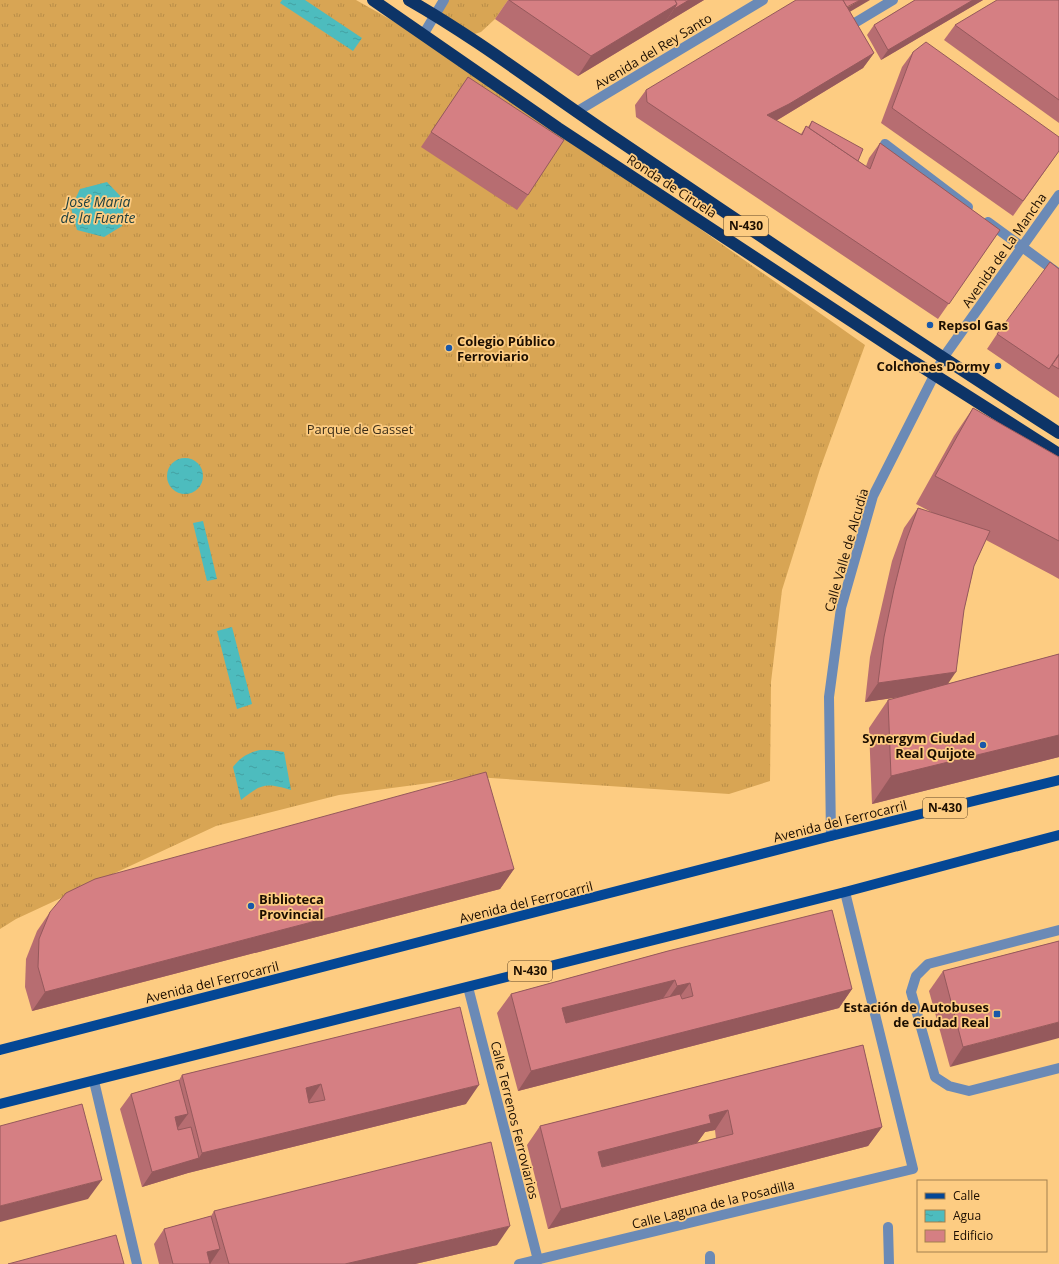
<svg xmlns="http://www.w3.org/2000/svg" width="1059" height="1264" viewBox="0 0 1059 1264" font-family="'Open Sans',sans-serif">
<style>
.grass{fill:url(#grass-tufts)}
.water{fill:url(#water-ripples)}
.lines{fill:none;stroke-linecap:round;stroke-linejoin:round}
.lane{stroke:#6b8ab6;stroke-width:10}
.street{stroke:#6b8ab6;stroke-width:10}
.primary{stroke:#044795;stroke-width:10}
.highway{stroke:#0d3467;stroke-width:12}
.wall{fill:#b76d71;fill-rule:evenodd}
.shaded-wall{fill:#95595c}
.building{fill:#d57f83;stroke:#95595c;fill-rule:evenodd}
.poi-dot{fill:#1958a9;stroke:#fdcc82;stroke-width:1.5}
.labels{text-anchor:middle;stroke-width:3.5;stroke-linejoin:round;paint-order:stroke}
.shield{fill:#fdcc82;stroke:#604727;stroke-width:1}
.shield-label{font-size:12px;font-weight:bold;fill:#1c0e00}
.street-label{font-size:13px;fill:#1c0e00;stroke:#fdcc82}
.poi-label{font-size:13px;font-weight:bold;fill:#1c0e00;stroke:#fdcc82;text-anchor:start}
.park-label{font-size:13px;fill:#3b2d18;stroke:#fdcc82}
.water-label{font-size:14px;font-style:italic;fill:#1f4141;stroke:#fdcc82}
</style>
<defs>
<pattern id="grass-tufts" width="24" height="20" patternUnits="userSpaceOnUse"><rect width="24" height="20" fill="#d8a554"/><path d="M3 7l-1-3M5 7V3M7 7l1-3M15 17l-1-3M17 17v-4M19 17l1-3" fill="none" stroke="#b98d47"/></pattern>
<pattern id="water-ripples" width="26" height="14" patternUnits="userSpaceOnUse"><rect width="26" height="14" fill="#4dbcbe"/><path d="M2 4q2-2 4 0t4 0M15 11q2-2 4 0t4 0" fill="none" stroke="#43a0a2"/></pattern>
</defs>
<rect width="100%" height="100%" fill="#fdcc82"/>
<!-- grass -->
<g class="grass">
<path d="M0,0h356l97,55 412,290 -45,124 -38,121 -11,92 -1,99 -41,13 -254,-17 -136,18 -123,31 -200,93 -16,10z"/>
<path d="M442,0h66l-13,19 -14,13 -13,4 -32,-21z"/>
</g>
<!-- water -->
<g class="water">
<path d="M282,0h23l57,38 -9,13 -73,-48z"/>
<path d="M107,182l17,18 -2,26 -18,11 -27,-7 -6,-22 9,-19z"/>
<circle cx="185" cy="476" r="18"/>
<path d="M203,521l14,58 -10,2 -14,-58z"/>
<path d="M232,627l20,77 -15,5 -20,-78z"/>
<path d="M260,750h11l13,2 7,38c-25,-7 -29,-7 -50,10l-8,-33c8,-10 15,-14 27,-17z"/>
</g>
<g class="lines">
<!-- lane -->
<path class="lane" d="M1059,930l-131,34 -12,12 -5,16 24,85 14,9 20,5 90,-23"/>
<!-- street -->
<g class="street">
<path d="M848,27l45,-27"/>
<path d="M423,35l21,-35"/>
<path d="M576,112l187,-112"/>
<path d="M885,144l83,63"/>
<path d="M988,222l71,52"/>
<path d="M831,836l-2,-139 12,-89 32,-112 70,-138 116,-163"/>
<path d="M468,987l70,273"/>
<path d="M94,1081l43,183"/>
<path d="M888,1227l1,37"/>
<path d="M710,1256v8"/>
<path d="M519,1264l394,-95 -68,-277"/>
</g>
<!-- primary -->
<g class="primary">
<path d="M0,1050l831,-214 228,-56"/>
<path d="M0,1104l845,-212 214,-57"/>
</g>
<!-- highway -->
<g class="highway">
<path d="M373,0l185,128 339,223 162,103"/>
<path d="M409,0c72,41 137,92 206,138 147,99 294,199 444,295"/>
</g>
</g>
<!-- wall -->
<g class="wall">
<path d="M508,0h196l-126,76 -83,-57z"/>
<path d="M915,0h68l-102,60 -14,-25 7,-10z"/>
<path d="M1059,0v123l-115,-83 11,-15z"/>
<path d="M850,12l24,41 -11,15 -87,53 25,13 5,-8 2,1 4,-6 46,40 8,5 3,-8 11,-15 120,87 -62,89 -302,-202 -1,-12 11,-15z"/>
<path d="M913,52l146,99 -46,65 -132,-93 21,-56z"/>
<path d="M468,77l60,118 -11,15 -96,-63z"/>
<path d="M1059,269v129l-21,-14h1h-1l-51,-35 10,-15z"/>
<path d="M973,408l86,49v122l-7,-4 -66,-35 -12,26 -27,118 112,-30v103l-187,47 -3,-76 19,-28 11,-3 -34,5 5,-45 22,-96 12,-33 14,-20 17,6 -19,-10 38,-68z"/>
<path d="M514,869l-14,20 -468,122 -7,-24 1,-28 11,-28 13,-19z"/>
<path d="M1059,941l-109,126 -21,-76 14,-20z"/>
<path d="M668,951l184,38 -13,19 -321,83 -21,-78 14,-19zM601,1014l-35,9 14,-3z"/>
<path d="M460,1007l6,97 -278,69 -46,14 -22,-78 11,-15 48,-14 3,-5z"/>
<path d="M863,1045l19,82 -14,19 -320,83 -21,-84 13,-19zM715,1130l1,9 -110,27 91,-23 8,-11z"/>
<path d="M214,1211l283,34 -82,19h-256l-5,-20 10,-15 47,-13z"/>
</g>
<!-- shaded-wall -->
<g class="shaded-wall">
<path d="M689,0h15l-40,24 10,-15z"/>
<path d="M860,0h10l-34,20 7,-10z"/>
<path d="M973,0h10l-102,60 7,-10z"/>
<path d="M677,4l-13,20 -86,52 13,-20z"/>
<path d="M874,53l-11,15 -84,51 -22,11 10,-15z"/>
<path d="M956,672l-13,19 -78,11 13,-19z"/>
<path d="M1059,735v22l-187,47 19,-28z"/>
<path d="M514,869l-14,20 -468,122 13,-19z"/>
<path d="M675,980l-13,20 -114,27 14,-19z"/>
<path d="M690,983l-14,19 -13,4 14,-20z"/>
<path d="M852,989l-13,19 -321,83 13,-20z"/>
<path d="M1059,1022v16l-109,29 13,-20z"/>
<path d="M321,1084l-13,19 -2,-15z"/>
<path d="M479,1085l-13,19 -278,69 -46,14 10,-15 47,-14 3,-5z"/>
<path d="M728,1110l-13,20 -10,2 -8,11 -113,28 14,-19 111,-37z"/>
<path d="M188,1114l-11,15 -2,-12z"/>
<path d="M882,1127l-14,19 -320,83 13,-20z"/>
<path d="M102,1180l-14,19 -88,23v-16z"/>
<path d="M510,1226l-13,19 -82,19h-70z"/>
<path d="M220,1249l-10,15 -3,-12z"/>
</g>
<!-- building -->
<g class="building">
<path d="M509,0h166l2,4 -86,52z"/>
<path d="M675,0h14l-15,9 3,-5z"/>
<path d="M796,0h47l31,53 -85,51 -22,11 35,20 4,-9 64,43 10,-26 120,87 -51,74 -302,-202 -1,-12z"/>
<path d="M843,0h17l-13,7z"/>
<path d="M915,0h58l-85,50 -14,-25z"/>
<path d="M997,0h62v100l-104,-75z"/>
<path d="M926,42l133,95v14l-36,50 -131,-93 21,-56z"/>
<path d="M468,77l96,63 -36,55 -97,-63z"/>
<path d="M812,121l51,28 -5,12 -49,-33z"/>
<path d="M1050,262l9,7v85l-10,15 -52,-35z"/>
<path d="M1059,355v14l-7,-4z"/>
<path d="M973,408l86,49v84l-124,-65z"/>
<path d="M918,508l72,23 -16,35 -10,44 -8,62 -78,11 6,-46 10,-48 12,-48z"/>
<path d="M1059,654v81l-168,41 -3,-76z"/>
<path d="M486,772l28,97 -469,123 -7,-25 1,-28 11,-27 16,-19 29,-14z"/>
<path d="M832,910l20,79 -321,82 -20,-77 157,-43zM675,980l2,6 13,-3 3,13 -11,3 -2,-5 -114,29 -4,-15z"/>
<path d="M1059,941v81l-96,25 -20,-76z"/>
<path d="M460,1007l19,78 -277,68 -20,-78zM321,1084l4,16 -16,3 -3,-15z"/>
<path d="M863,1045l19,82 -321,82 -21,-83zM728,1110l5,24 -131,33 -4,-15 113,-29 -2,-8z"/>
<path d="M179,1080l9,34 -13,3 3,13 13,-3 8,31 -47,14 -21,-78z"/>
<path d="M82,1104l20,76 -102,26v-80z"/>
<path d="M491,1142l19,84 -165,38h-116l-15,-53z"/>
<path d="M211,1216l9,33 -13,3 3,12h-37l-9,-35z"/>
<path d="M116,1235l8,29h-116z"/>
</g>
<!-- markers -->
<g class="poi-dot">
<circle cx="930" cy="325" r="4"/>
<circle cx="449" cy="348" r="4"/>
<circle cx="998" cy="366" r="4"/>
<circle cx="983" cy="745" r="4"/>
<circle cx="251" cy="906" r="4"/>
<rect x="993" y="1010" width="8" height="8" rx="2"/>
</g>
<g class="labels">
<!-- shield labels -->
<g class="shield">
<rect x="724" y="216" width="44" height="20" rx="3"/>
<rect x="923" y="798" width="44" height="20" rx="3"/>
<rect x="508" y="961" width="44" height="20" rx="3"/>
</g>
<g class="shield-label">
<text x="746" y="230">N-430</text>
<text x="945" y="812">N-430</text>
<text x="530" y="975">N-430</text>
</g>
<!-- street labels -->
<g class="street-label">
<text transform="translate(653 51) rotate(-31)" y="5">Avenida del Rey Santo</text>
<text transform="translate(672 186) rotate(33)" y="5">Ronda de Ciruela</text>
<text transform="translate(1004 250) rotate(-55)" y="5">Avenida de La Mancha</text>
<text transform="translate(846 550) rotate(-74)" y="5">Calle Valle de Alcudia</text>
<text transform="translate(840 821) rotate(-14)" y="5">Avenida del Ferrocarril</text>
<text transform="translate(526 902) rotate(-14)" y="5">Avenida del Ferrocarril</text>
<text transform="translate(212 982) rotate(-14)" y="5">Avenida del Ferrocarril</text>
<text transform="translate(515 1120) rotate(76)" y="5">Calle Terrenos Ferroviarios</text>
<text transform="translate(713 1204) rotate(-14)" y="5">Calle Laguna de la Posadilla</text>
</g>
<!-- poi labels -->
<g class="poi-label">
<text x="938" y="330">Repsol Gas</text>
<text x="457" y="346">Colegio Público<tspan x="457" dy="15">Ferroviario</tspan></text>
<text x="990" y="371" text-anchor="end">Colchones Dormy</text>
<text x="975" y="743" text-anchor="end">Synergym Ciudad<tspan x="975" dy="15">Real Quijote</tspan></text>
<text x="259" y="904">Biblioteca<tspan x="259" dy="15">Provincial</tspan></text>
<text x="989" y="1012" text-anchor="end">Estación de Autobuses<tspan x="989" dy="15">de Ciudad Real</tspan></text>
</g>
<!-- park labels -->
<g class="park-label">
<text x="360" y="434">Parque de Gasset</text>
</g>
<!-- water labels -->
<g class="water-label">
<text x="98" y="207">José María<tspan x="98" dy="16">de la Fuente</tspan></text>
</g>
</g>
<!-- legend -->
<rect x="917" y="1180" width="130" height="72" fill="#fdcc82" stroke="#a3804e"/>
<rect x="925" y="1193" width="20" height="6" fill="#044795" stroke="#a3804e"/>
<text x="953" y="1200" font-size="12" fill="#1c0e00">Calle</text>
<rect x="925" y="1210" width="20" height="12" fill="url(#water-ripples)" stroke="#a3804e"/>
<text x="953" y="1220" font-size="12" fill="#1c0e00">Agua</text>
<rect x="925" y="1230" width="20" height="12" fill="#d57f83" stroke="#a3804e"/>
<text x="953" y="1240" font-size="12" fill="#1c0e00">Edificio</text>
</svg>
